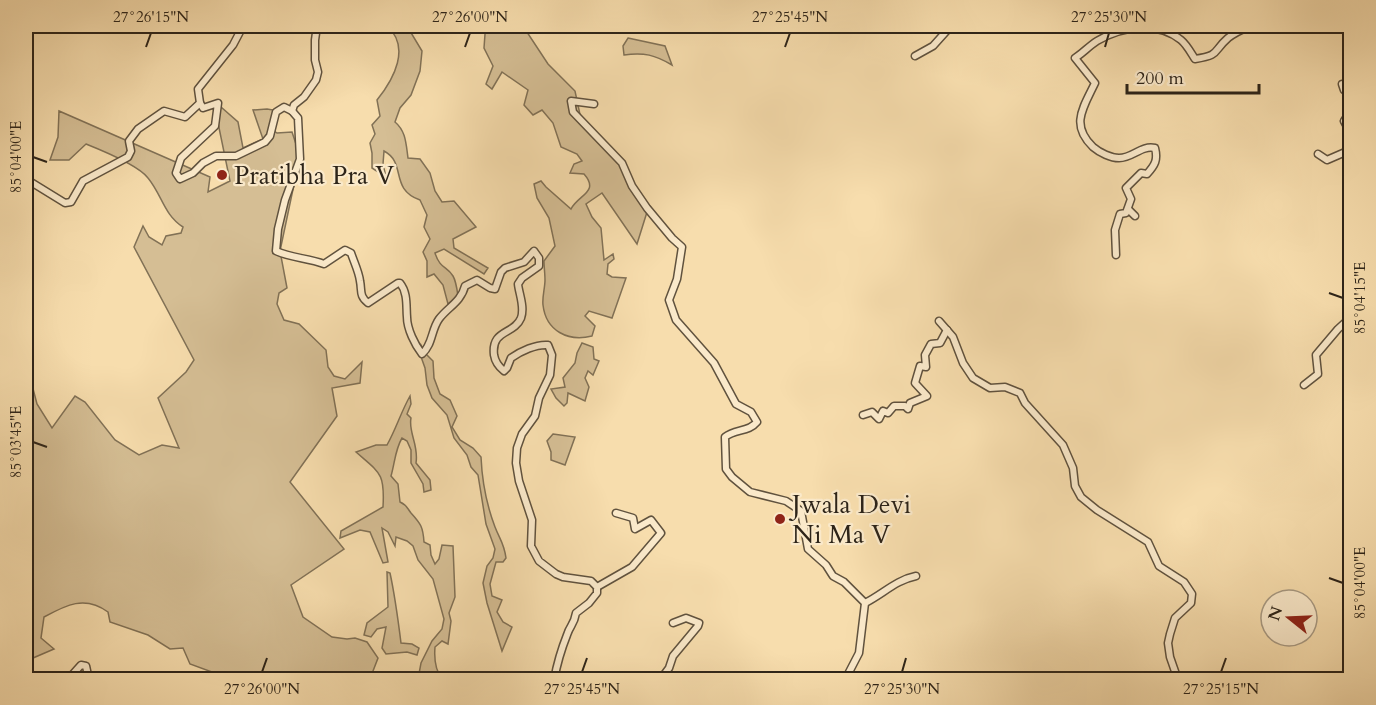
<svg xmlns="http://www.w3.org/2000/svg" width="1376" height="705" viewBox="0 0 1376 705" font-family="Cardo,serif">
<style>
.green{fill:#d5be94;stroke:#817156;stroke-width:1.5}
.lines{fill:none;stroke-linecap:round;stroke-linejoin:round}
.minor-casing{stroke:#60523e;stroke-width:9}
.minor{stroke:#fae9ca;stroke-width:6}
.ticks{fill:none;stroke:#2d2419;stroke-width:2}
.poi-dot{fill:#8f2418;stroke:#fae9ca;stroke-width:2}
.labels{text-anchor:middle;stroke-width:4.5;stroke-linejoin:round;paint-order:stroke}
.poi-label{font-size:26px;fill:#2d2419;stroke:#fae9ca;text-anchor:start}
.neatline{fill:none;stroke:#2d2419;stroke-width:2}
.ticks-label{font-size:15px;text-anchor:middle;fill:#2d2419}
</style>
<rect width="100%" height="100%" fill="#f7ddad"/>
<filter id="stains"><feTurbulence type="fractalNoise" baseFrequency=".00333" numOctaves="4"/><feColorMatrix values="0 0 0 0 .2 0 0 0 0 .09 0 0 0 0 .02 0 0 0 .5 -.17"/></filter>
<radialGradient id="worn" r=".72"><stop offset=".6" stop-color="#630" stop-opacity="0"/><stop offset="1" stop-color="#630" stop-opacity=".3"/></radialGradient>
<!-- green -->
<g class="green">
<path d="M387,26h20l15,25 -2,20 -9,24 -11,13 -5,14c11,9 11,22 13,36l12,1 10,14 5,18 7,11 12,-1 22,26 -23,12 1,9 34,20 -4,6 -40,-25 -9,4c5,16 12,13 18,23 3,5 4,13 5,20l-10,8 -5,-19 -9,-11 -7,3v-16l-4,-9 7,-13 -6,-12 3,-12 -7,-15c-31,-11 -13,-37 -36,-49l-1,13 3,13 -14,-9v-15l-2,-10 5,-9 -3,-9 8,-9 -3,-16c17,-21 34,-53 10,-74z"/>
<path d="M482,26h41l25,38 27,27 7,33 38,41 27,47 -10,32 -35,-51 -16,11 6,13 9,11 3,32 9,-6 1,5 -6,5 -1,10 5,3 14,1 -14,40 -23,-7 -4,5 10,10 -3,10c-24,6 -46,-5 -49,-31 -1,-8 2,-17 2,-25 0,-6 -1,-13 -1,-19l11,-15 -6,-28 -12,-20 -3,-14 7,-3 5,6 25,22c7,-14 29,-17 13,-35l-14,-1 4,-9 8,-3 -5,-7 -16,-7 -8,-24 -11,-13 -9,5 -9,-10 4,-15 -26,-18 -10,17 -6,-5 7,-18 -9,-18 1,-14z"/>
<path d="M628,38l37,8 7,19c-17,-10 -28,-13 -48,-10l-1,-9z"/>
<path d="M221,107l17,15 5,26 20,-9 -10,-29 14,-1 12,2 -9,17 7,5 15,-1 8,24 -20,95 7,37 -8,5 -2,11 7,16 15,4 27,26 2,17 6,9 11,3 17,-17 -2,21 -28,5 5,28 -47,66 54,67 -53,36 12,32 29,20 15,2 8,-1 12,4 11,16 -5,13 10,8h-183l12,-2v-5l-22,-8 -7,-16 -13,1 -22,-14 -38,-13 -2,-10c-23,-17 -42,-7 -64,5l-3,21 13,11 -28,12v-283l5,3 6,23 15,24 23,-32 10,6 30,38 24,15 23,-10 17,3 -21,-50 28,-26 8,-12 -60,-113 9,-21 6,11 13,8 4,-9 15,-3 2,-6c-19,-12 -21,-32 -35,-49 -9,-12 -47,-28 -62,-34l-17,16h-19l8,-23 1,-26 151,66 -2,15 22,-11 -13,-63z"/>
<path d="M582,343l11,4 1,12 5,2 -6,14 -5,-4 -3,7 4,9 -4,14 -17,-8 -1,10 -3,3 -8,-8 -5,-9 14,-2 -2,-9 12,-15 2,-10z"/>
<path d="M421,345l4,8 8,8 1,17 6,16 10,6 7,16 -5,11 8,13 13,8 8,9c1,23 6,49 14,70 5,13 9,16 11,31l-3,4h-7l-6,22 2,12 10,4 -5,12 6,10 9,5 -10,24 -15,-48 -4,-20 4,-17 6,-8 2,-9 -9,-25 -8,-49 -7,-8 -4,-12 -13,-17 -7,-23 -15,-17 -5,-13 -2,-17 -5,-14z"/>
<path d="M410,396l1,8 -4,10 4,4c-3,14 8,27 5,45l14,17 1,10 -7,2 -1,-8 -12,-21v-13l-4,-9 -5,-3c-7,12 -7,24 -11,38l7,8 2,18c7,3 7,6 11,11 10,11 12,14 13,29l6,3 1,10 4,9 4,-5 3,-14 11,1 2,51 -6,16 2,8 -3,23 -6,-3 -7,6c-1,12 0,23 7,32h-24l3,-16 11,-22 10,-12 2,-10 -11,-40 -15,-19 -5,-14 -6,-5 -11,-4 -1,9 -7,-14 -6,-4 6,34 -5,1 -13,-31 -10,-2 -20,8 1,-7 42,-24c2,-34 -3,-34 -27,-55l20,-7h11c9,-16 14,-33 23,-49z"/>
<path d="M553,434l22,3 -10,28 -14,-5v-8l-4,-11z"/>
<path d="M387,572l3,1c5,23 8,46 11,70l11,1 7,4 -2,7 -10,-3 -21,2 -4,-6 4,-21 -9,2 -6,8 -7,-2 3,-12 21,-16z"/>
</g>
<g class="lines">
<defs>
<g id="minor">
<path d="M915,56l18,-10 18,-20"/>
<path d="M1342,84l2,6 6,4"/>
<path d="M200,103l3,5 15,-5 -3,23 -34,32 -5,15 4,6 13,-6 10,-10 13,-7h20l29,-14 5,-6 6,-24 8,-5 8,4 2,-6 10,-8 12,-17 2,-8 -3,-12v-20l2,-14"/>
<path d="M594,104l-23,-3 2,11 49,51 10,23 15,22 25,30 10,9 -5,32 -8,21 7,20 38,43 22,41 15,8 6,10c-8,10 -22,7 -32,15l1,32 6,8 18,15 36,9 15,10 7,38 18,16 7,11 11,6 21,21 -6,50 -14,27"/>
<path d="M292,111l6,7 2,41 -15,41 -7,29 -2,22c15,7 32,7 48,13l21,-14 6,3c3,9 8,19 9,28 2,10 -1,15 8,22l30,-20h2c8,10 6,23 7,34 0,12 8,28 15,37 11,-10 9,-24 17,-35 9,-12 22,-17 26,-33l12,-6 13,8 5,1 6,-17 4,-4 19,-6 10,-11 5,7v8l-17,12 -4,6c1,10 7,23 3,34 -7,17 -30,11 -27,37 1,6 5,12 10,16l3,-3 4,-10c10,-7 25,-14 37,-13l4,10 -2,20 -11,23 -4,18 -13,18 -5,14 -1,15 3,18 13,39 -1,26 8,15 17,13 7,3 28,4 6,6v6l-8,10 -13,10c-2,12 -6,12 -9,22 -6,15 -10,29 -13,45"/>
<path d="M1350,112l-6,9 6,11"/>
<path d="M1318,154l9,6 23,-10"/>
<path d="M26,179l39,24 6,-1 12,-21 45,-24 3,-6 -2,-10 9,-12 26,-18 21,6 15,-14 -2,-14 35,-44 10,-19"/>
<path d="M1128,209l7,7"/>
<path d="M1116,255l-1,-25 5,-16 6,-1 5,-14 -5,-11 15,-15 6,1c8,-9 11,-14 8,-26 -14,-3 -22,10 -36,10 -8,0 -19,-5 -26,-11 -23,-22 -10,-39 2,-64l-20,-25c8,-5 14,-12 22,-17 25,-15 61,-20 84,-1 6,5 10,13 14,19 26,-4 17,-7 33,-21 6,-5 15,-9 22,-12"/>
<path d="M939,321l14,16 10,26 10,15 17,10 15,-1 15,6 5,10 38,42 10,23 2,18 6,11 16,13 51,32 11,24 25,16 8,12 -1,9 -16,15 -5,16 -2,9 2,14 8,23"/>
<path d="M1304,385l14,-11 -2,-19 22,-26 12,-11"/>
<path d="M863,415l9,-3 7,7 4,-8 5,2 6,-7h11l3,3 2,-6 17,-7 -12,-13 5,-17 6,1 -1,-12 6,-11 9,-1 7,-13"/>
<path d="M597,587l35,-20 29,-34 -10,-13 -16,9 -2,-11 -17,-5"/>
<path d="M865,603c18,-9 31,-23 51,-27"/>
<path d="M26,674l11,6"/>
<path d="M63,680l9,-5 9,-10 5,1 3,14"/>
<path d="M660,680l9,-12 4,-12 25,-30 1,-3 -13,-5 -13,5"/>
</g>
</defs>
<!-- minor casing -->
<use href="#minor" class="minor-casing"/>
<!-- minor -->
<use href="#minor" class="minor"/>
</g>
<!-- ticks -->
<path class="ticks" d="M146,47l5,-14M465,47l5,-14M785,47l5,-14M1105,47l4,-14M33,157l14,5M1329,293l14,5M33,442l14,5M1329,578l14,5M262,672l5,-14M582,672l5,-14M902,672l4,-14M1221,672l5,-14"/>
<!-- markers -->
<g class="poi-dot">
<circle cx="222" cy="175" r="6"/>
<circle cx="780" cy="519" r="6"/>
</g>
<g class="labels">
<!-- poi labels -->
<g class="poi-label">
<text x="234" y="184">Pratibha Pra V</text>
<text x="792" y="513">Jwala Devi<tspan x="792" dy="30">Ni Ma V</tspan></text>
</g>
</g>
<!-- margin -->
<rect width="1376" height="705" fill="none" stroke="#f7ddad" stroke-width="66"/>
<!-- north arrow -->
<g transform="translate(1289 618) rotate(288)"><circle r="28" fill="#fae9ca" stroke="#a89a83" stroke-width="1.5"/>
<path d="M0-4.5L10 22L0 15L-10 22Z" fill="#8f2418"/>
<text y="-9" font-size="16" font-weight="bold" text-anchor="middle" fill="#2d2419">N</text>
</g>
<!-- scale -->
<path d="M1127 84v9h132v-9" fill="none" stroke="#2d2419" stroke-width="3"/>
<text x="1136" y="84" font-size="18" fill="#2d2419" stroke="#fae9ca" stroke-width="4.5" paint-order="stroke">200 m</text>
<rect x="33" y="33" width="1310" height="639" class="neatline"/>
<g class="ticks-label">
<text x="151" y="22">27°26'15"N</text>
<text x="470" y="22">27°26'00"N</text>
<text x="790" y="22">27°25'45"N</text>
<text x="1109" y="22">27°25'30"N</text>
<text transform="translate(16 157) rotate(-90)" y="5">85°04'00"E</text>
<text transform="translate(1360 298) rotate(-90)" y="5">85°04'15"E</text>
<text transform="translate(16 442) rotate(-90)" y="5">85°03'45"E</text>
<text transform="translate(1360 583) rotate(-90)" y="5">85°04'00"E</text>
<text x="262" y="694">27°26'00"N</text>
<text x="582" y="694">27°25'45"N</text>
<text x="902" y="694">27°25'30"N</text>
<text x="1221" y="694">27°25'15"N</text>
</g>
<rect width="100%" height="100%" filter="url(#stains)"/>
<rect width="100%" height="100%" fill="url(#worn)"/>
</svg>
